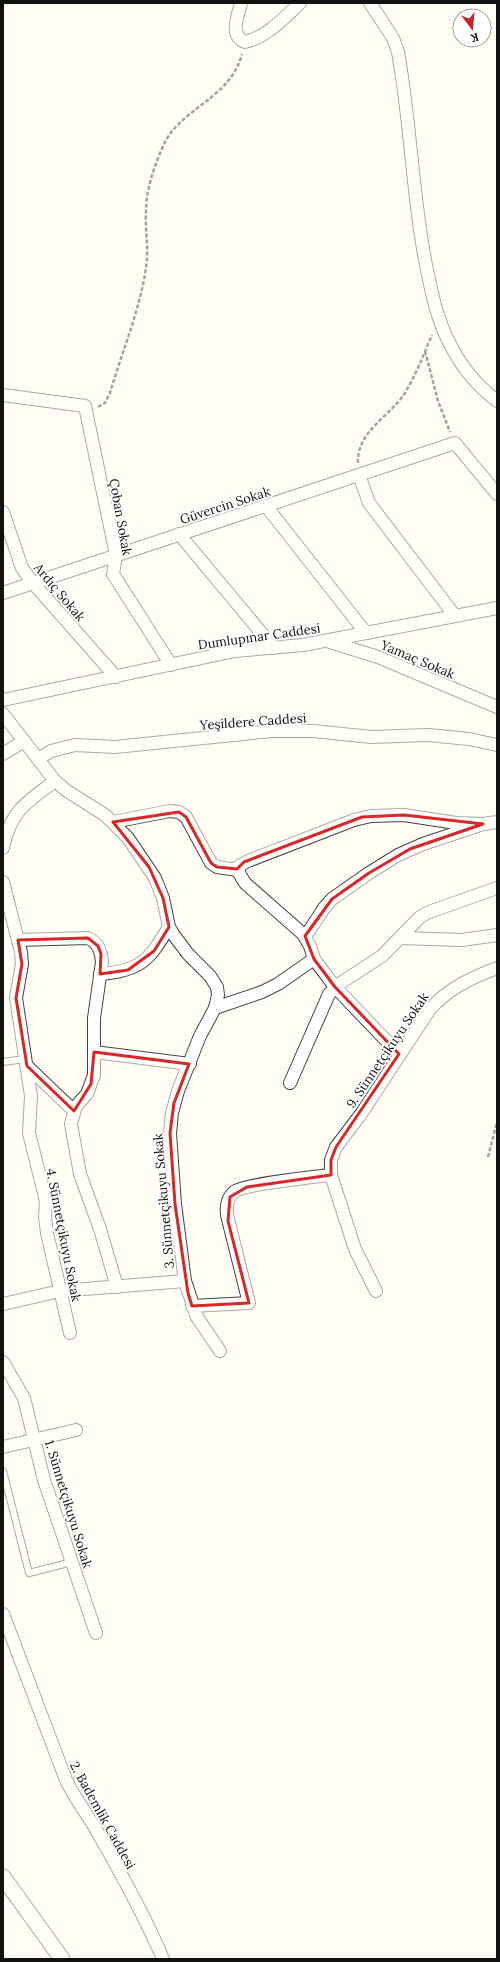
<svg xmlns="http://www.w3.org/2000/svg" width="500" height="1962" viewBox="0 0 500 1962" font-family="Lora,serif">
<style>
.lines{fill:none;stroke-linecap:round;stroke-linejoin:round}
.service-casing{stroke:#444;stroke-width:8}
.minor-casing{stroke:#444;stroke-width:14}
.tertiary-casing{stroke:#444;stroke-width:17}
.path{stroke:#333;stroke-width:2.5;stroke-dasharray:4 2;stroke-linecap:butt}
.service{stroke:#fff;stroke-width:6}
.minor{stroke:#fff;stroke-width:12}
.tertiary{stroke:#fff;stroke-width:15}
.marked{fill:none;stroke:#d62828;stroke-width:3;stroke-linejoin:round}
.labels{text-anchor:middle;stroke-width:4;stroke-linejoin:round;paint-order:stroke}
.street-label{font-size:13px;fill:#111;stroke:#fff}
</style>
<rect width="100%" height="100%" fill="#fffdf5"/>
<g class="lines">
<defs>
<g id="service">
<path d="M3,1062l22,-3"/>
<path d="M3,1471l26,102 43,-11"/>
</g>
<g id="minor">
<path d="M241,3c-3,12 -12,33 4,39 22,-5 39,-24 55,-39"/>
<path d="M370,3l23,35 5,14c13,71 14,143 28,213 5,25 10,50 21,73 11,24 29,47 50,63"/>
<path d="M3,395l82,11 31,149 -3,19 58,91"/>
<path d="M359,475l10,28 86,113"/>
<path d="M266,506l100,127"/>
<path d="M3,512l19,56 11,15 83,94"/>
<path d="M179,534l95,114"/>
<path d="M3,593l452,-150 42,51"/>
<path d="M327,641l51,16 119,50"/>
<path d="M3,700l232,-49 68,-6 194,-37"/>
<path d="M3,714l52,67 12,10 38,24 23,23 27,40 8,20 6,29 4,7 15,20 22,22 7,11 1,8 -3,13 -15,28 -22,55 -6,22 -2,20 5,71 10,77 12,36 23,34"/>
<path d="M3,754l21,-13"/>
<path d="M38,759l13,-8 24,-6 40,2 157,-16h41l58,6 57,-2 41,4 28,6"/>
<path d="M113,822l57,-11 9,1 7,5 25,46 6,4 21,3"/>
<path d="M3,848c8,-38 23,-45 52,-67"/>
<path d="M3,882l18,70 1,12 -6,34 15,98 -2,37 17,68 -1,16 2,16 23,100"/>
<path d="M305,937l19,-29 8,-9 37,-26 29,-18 25,-11 60,-20 14,-2"/>
<path d="M401,938l61,2 35,-5"/>
<path d="M18,940l70,-2c11,5 13,14 14,24l-8,56v57l-7,19 -11,12 -5,18 9,50 20,55 17,58"/>
<path d="M100,974c41,-3 49,-14 69,-47"/>
<path d="M215,1008l47,-16 16,-8 36,-25"/>
<path d="M94,1052l96,12"/>
<path d="M399,1054l-64,-67 -21,-28 -4,-13 -7,-12 -58,-51 -6,-10v-7l9,-5 106,-41 17,-4 33,-1 52,8 27,1"/>
<path d="M27,1066l47,45"/>
<path d="M290,1083l39,-89 10,-10 43,-28 38,-39 9,-5 68,-24"/>
<path d="M376,1291l-21,-42 -24,-74v-15l5,-13 25,-33 69,-105c19,-21 41,-31 67,-41"/>
<path d="M3,1304l57,-13 125,-10"/>
<path d="M192,1306l57,-3 -22,-88c-1,-9 0,-17 7,-23 10,-8 80,-15 97,-17"/>
<path d="M3,1362l21,36 20,82 52,153"/>
<path d="M3,1447l73,-17"/>
<path d="M3,1614l63,166c9,19 22,35 32,53 23,40 47,83 65,126"/>
</g>
<path id="tertiary" d="M3,1877l59,82"/>
</defs>
<!-- service casing -->
<use href="#service" class="service-casing"/>
<!-- minor casing -->
<use href="#minor" class="minor-casing"/>
<!-- tertiary casing -->
<use href="#tertiary" class="tertiary-casing"/>
<!-- path -->
<g class="path">
<path d="M425,351l13,50 12,31"/>
<path d="M98,407l7,-4 5,-10c12,-42 33,-90 37,-134 1,-16 -2,-32 -1,-48 0,-22 9,-47 18,-67 17,-36 66,-45 78,-90"/>
<path d="M358,463c-1,-31 29,-45 45,-67 12,-19 20,-40 29,-61"/>
<path d="M488,1157l9,-35"/>
</g>
<!-- service -->
<use href="#service" class="service"/>
<!-- minor -->
<use href="#minor" class="minor"/>
<!-- tertiary -->
<use href="#tertiary" class="tertiary"/>
</g>
<!-- marked area -->
<path d="M0 0H500V1962H0ZM179,812l7,5 25,46 6,4 20,2 7,-7 118,-45 42,-2 79,9 -73,25 -41,24 -37,26 -27,37 9,23 21,28 64,67 -63,93 -5,13v15l-84,12 -17,10 -2,24 21,82 -57,3 -4,-13 -13,-89 -5,-71 4,-30 15,-39 -95,-12 -3,32 -17,27 -47,-45 -11,-68 6,-34 -4,-24 70,-2 10,8 3,8 -1,20 28,-4 26,-19 15,-24 -6,-29 -14,-31 -36,-45z" fill="#fffdf5" fill-opacity=".55" fill-rule="evenodd"/>
<path class="marked" d="M179,812l7,5 25,46 6,4 20,2 7,-7 118,-45 42,-2 79,9 -73,25 -41,24 -37,26 -27,37 9,23 21,28 64,67 -63,93 -5,13v15l-84,12 -17,10 -2,24 21,82 -57,3 -4,-13 -13,-89 -5,-71 4,-30 15,-39 -95,-12 -3,32 -17,27 -47,-45 -11,-68 6,-34 -4,-24 70,-2 10,8 3,8 -1,20 28,-4 26,-19 15,-24 -6,-29 -14,-31 -36,-45z"/>
<g class="labels">
<!-- street labels -->
<g class="street-label">
<text transform="translate(225 505) rotate(-18)" y="5">Güvercin Sokak</text>
<text transform="translate(121 517) rotate(80)" y="5">Çoban Sokak</text>
<text transform="translate(60 592) rotate(50)" y="5">Ardıç Sokak</text>
<text transform="translate(259 636) rotate(-8)" y="5">Dumlupınar Caddesi</text>
<text transform="translate(418 659) rotate(23)" y="5">Yamaç Sokak</text>
<text transform="translate(253 721) rotate(-4)" y="5">Yeşildere Caddesi</text>
<text transform="translate(387 1050) rotate(-56)" y="5">9. Sünnetçikuyu Sokak</text>
<text transform="translate(163 1201) rotate(-95)" y="5">3. Sünnetçikuyu Sokak</text>
<text transform="translate(64 1235) rotate(79)" y="5">4. Sünnetçikuyu Sokak</text>
<text transform="translate(69 1504) rotate(73)" y="5">1. Sünnetçikuyu Sokak</text>
<text transform="translate(103 1815) rotate(61)" y="5">2. Bademlik Caddesi</text>
</g>
</g>
<!-- border -->
<rect width="500" height="1962" fill="none" stroke="#111111" stroke-width="8"/>
<!-- north arrow -->
<g transform="translate(472 28) rotate(164)"><circle r="19" fill="#ffffff" stroke="#a0a0a0"/>
<path d="M0-3L7 15L0 10L-7 15Z" fill="#c4262e"/>
<text y="-6" font-size="11" font-weight="bold" text-anchor="middle" fill="#111111">K</text>
</g>
</svg>
